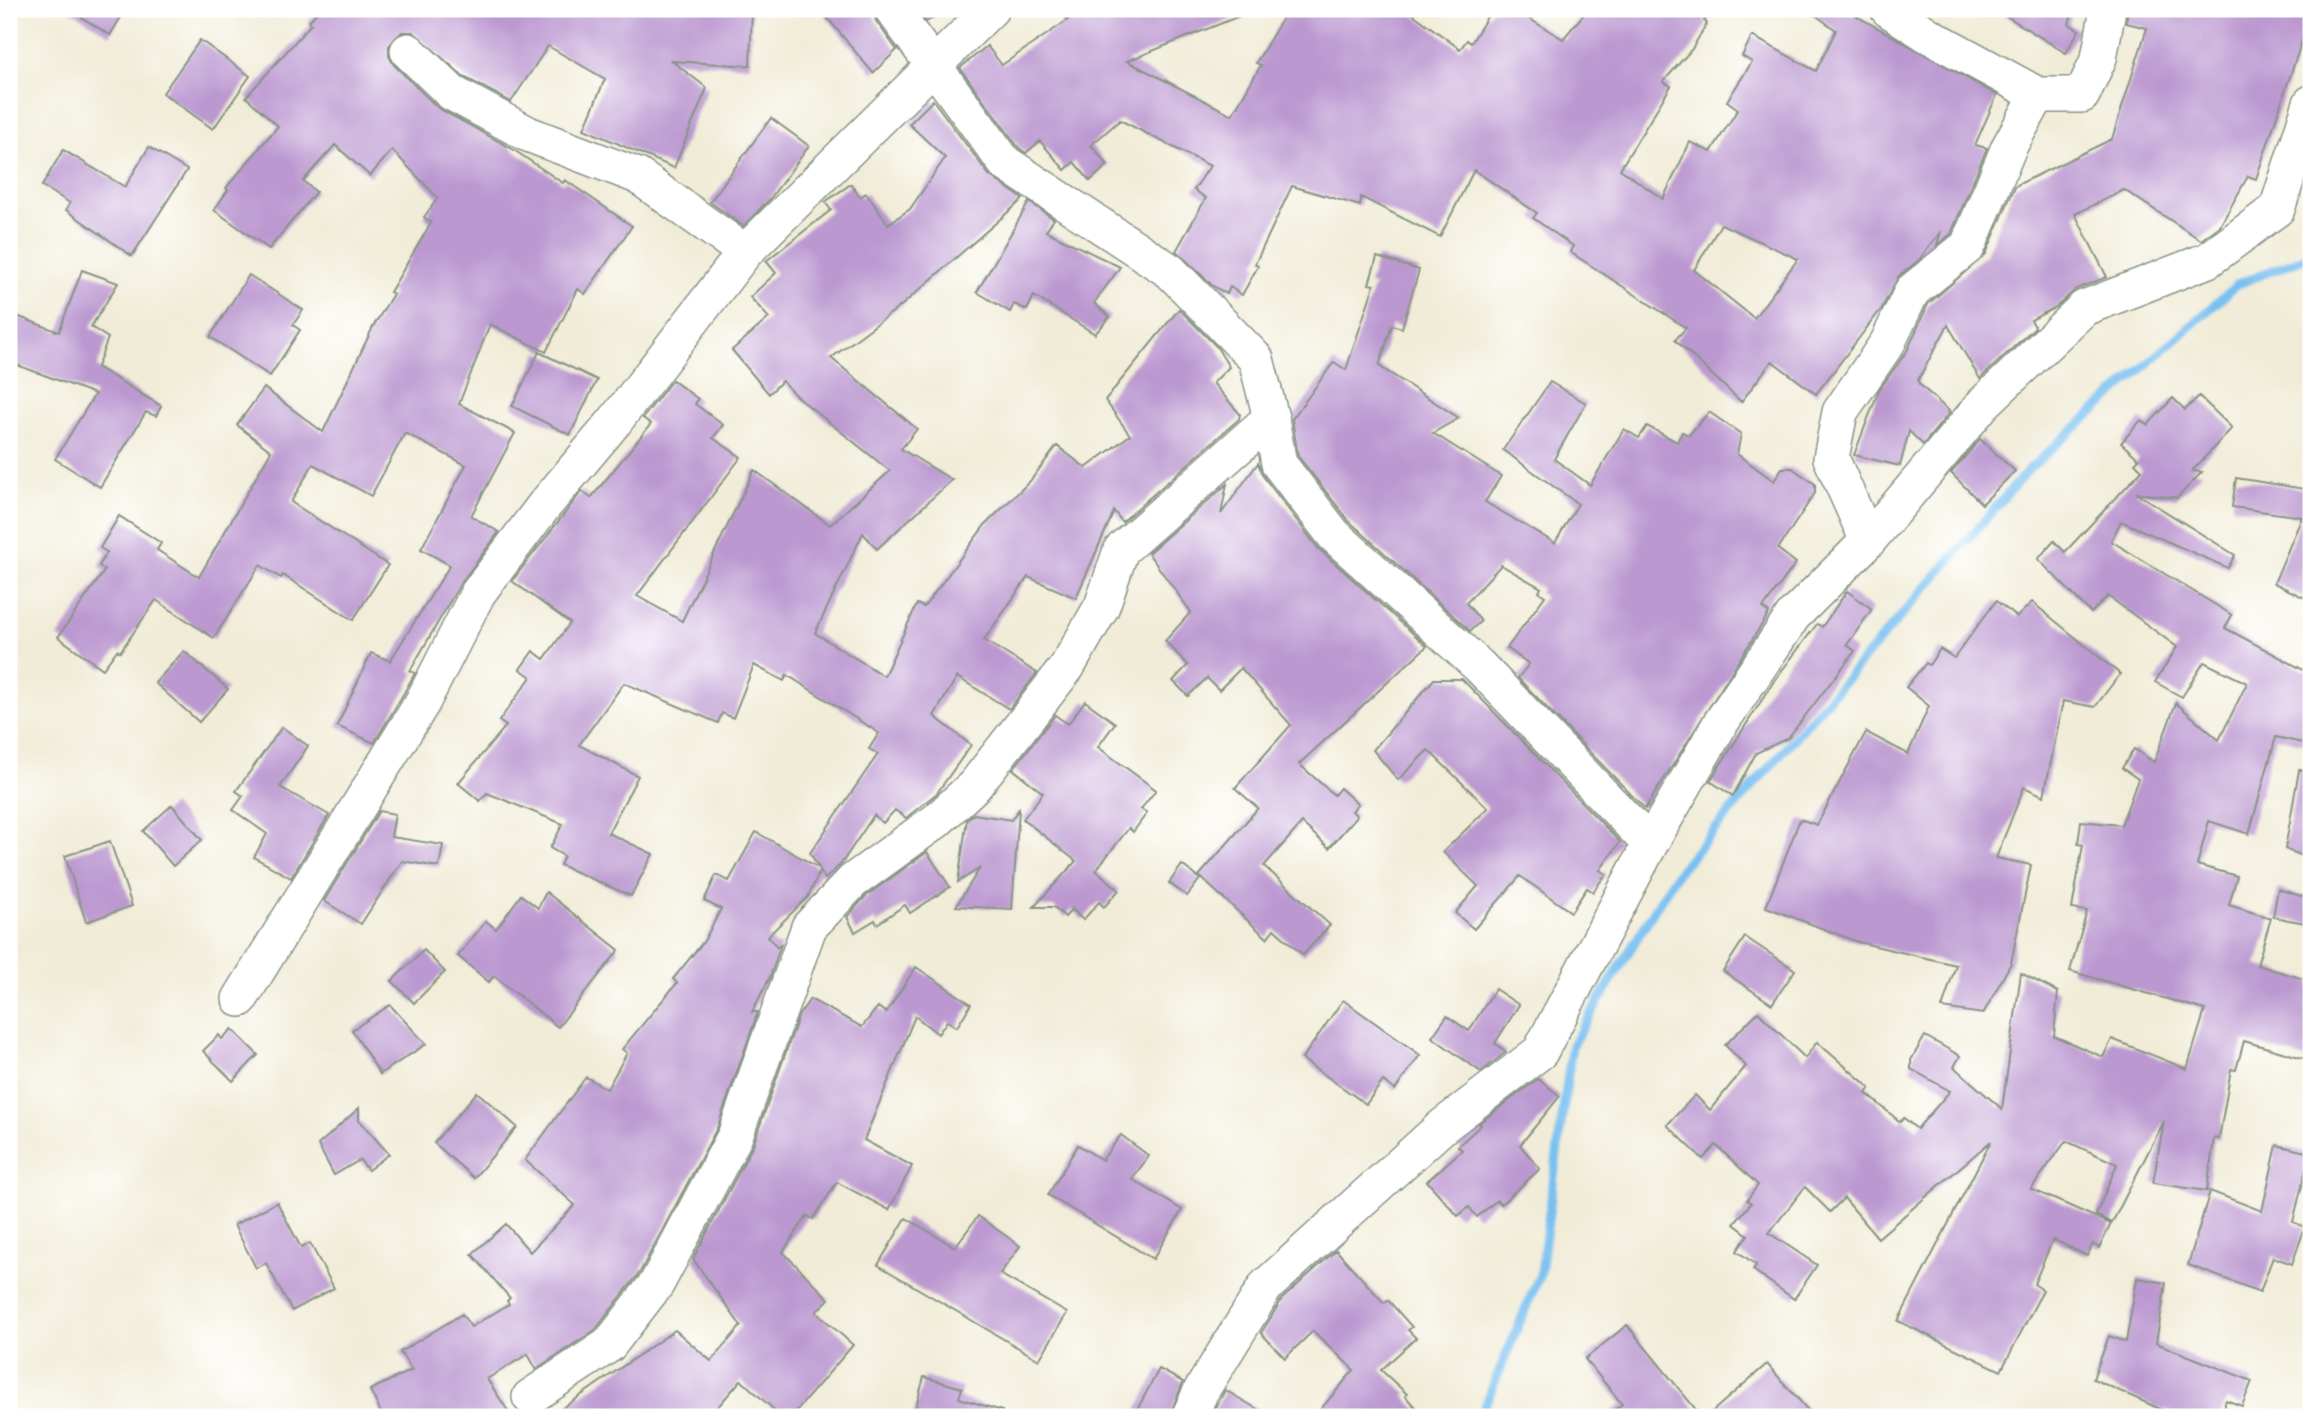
<svg xmlns="http://www.w3.org/2000/svg" width="2320" height="1426" viewBox="0 0 2320 1426" font-family="Caveat,sans-serif">
<style>
.lines{fill:none;stroke-linecap:round;stroke-linejoin:round}
.stream{stroke:#78c0f1;stroke-width:9}
.building{fill:#bb98d0;fill-rule:evenodd}
.street-casing{stroke:#889486;stroke-width:38}
.street{stroke:#fff;stroke-width:35}
</style>
<rect width="100%" height="100%" fill="#fff"/>
<filter id="ink" filterUnits="userSpaceOnUse"><feTurbulence type="fractalNoise" baseFrequency=".0143" numOctaves="2"/><feDisplacementMap in="SourceGraphic" scale="14" xChannelSelector="R" yChannelSelector="G"/><feConvolveMatrix kernelMatrix="1 2 1 2 8 2 1 2 1" color-interpolation-filters="sRGB"/></filter>
<filter id="wash" filterUnits="userSpaceOnUse"><feTurbulence type="fractalNoise" baseFrequency=".00686" numOctaves="4" result="noise"/><feDisplacementMap in="SourceGraphic" scale="28" xChannelSelector="R" yChannelSelector="G"/><feGaussianBlur stdDeviation="1.57" result="paint"/><feColorMatrix in="noise" values="0 0 0 0 0 0 0 0 0 0 0 0 0 0 0 0 0 1.4 0 .05"/><feComposite in="paint" operator="in"/></filter>
<g filter="url(#wash)">
<rect width="100%" height="100%" fill="#f1ecd7"/>
<g class="lines">
<!-- stream -->
<path class="stream" d="M1480,1417l61,-145 31,-227 105,-172 352,-404 209,-185 73,-29"/>
</g>
<g id="blocks">
<!-- building -->
<g class="building">
<path d="M68,9h58l-16,26z"/>
<path d="M320,9h432l-2,57 -78,-5 35,27 -33,80 -90,-39 21,-50 -57,-33 -37,56 -47,-25 -51,-45h-11l-13,14v10l5,9 44,43 73,40 52,35 2,-3 67,46 -47,68 -7,-5 -32,63 -56,-28 -31,80 56,29 -44,83 28,16 -39,52 -50,87 5,2 -11,20 -30,50 -37,-17 34,-73 19,8 60,-96 -29,-16 45,-84 -61,-32 -34,63 -58,-32 -22,38 97,63 -35,55 -70,-45 -2,3 -21,-13 -46,73 -58,-38 -36,52 -3,-2 -14,19 -45,-32 47,-67 -6,-4 8,-14 -7,-4 19,-32 42,27 -4,7 42,27 72,-126 -34,-26 27,-37 59,44 50,-105 20,-33 -3,-2 41,-69 -7,-6 14,-19 -46,-48 -22,26 -35,-31 -32,36 13,11 -47,57 -55,-39 14,-20 -2,-2 52,-62 -32,-29 65,-73 -3,-2z"/>
<path d="M820,9h52l4,12 21,29 -24,23z"/>
<path d="M917,9h31l-22,13z"/>
<path d="M1056,9h201l-130,52 105,54 29,-50 -5,-2 32,-54h118l54,40 7,-9 4,3 21,-34h21l50,30 25,-30h127l-11,12 3,2 -15,26 -29,33 8,4 -51,83 43,30 27,-57 21,10 27,-43 -11,-8 25,-39 -10,-6 10,-20 64,35 20,-41 -29,-21h37l153,86 -22,50 12,3 -36,86 -14,11 4,-14 -22,29 -20,16 -17,32 -66,86 -44,-33 -31,41 -66,-62 11,-12 -116,-76 3,-6 -40,-28 4,-5 -63,-43 -34,67 -79,-40 -1,9 -68,-20 -37,78 3,2 -16,29 -12,-8 -3,7 -14,-8 -37,-35 30,-53 -12,-8 16,-24 -90,-46 -29,25 17,20 -18,16 -16,-19 -9,8 -25,-29 -14,12 -7,-5 -59,-80 27,-22 15,19 66,-45zM1721,224l77,35 -44,59 -60,-48z"/>
<path d="M1995,9h78l-4,15 10,6 -13,23z"/>
<path d="M2128,9h179l-5,31 -46,139 -8,-3 -28,50 -19,14 -77,-50 -49,24 32,63 -31,12 -20,18 -25,13 4,7 -55,52 -32,-54 -30,55 1,4 31,28 -27,33 -14,-14 -9,35 -46,-11 25,-65 28,-39 21,-47 58,-50 29,-68 97,-47 35,-111 -21,-5z"/>
<path d="M200,40l50,36 -37,53 -50,-36z"/>
<path d="M933,100l56,75 34,24 -121,106 -71,53 86,71 -16,20 51,31 -75,69 -14,-16 -48,100 69,43 33,-72 7,3 61,-82 45,-44 27,-35 29,22 44,-33 -25,-35 74,-91 38,38 12,20 -16,16 27,31 -1,5 -117,103 -8,-11 -38,87 -48,-21 -44,63 53,33 -28,36 -52,-32 -23,39 37,29 -34,48 -31,25 -11,-8 -12,13 -9,-8 -33,49 -16,15 -5,-8 -12,26 -40,39 9,11 4,-3 -11,33 -18,35h6l-41,116 -77,144 -45,58 -59,39 -8,-15 -41,25 25,38h-129l-13,-27 42,-20 -12,-18 62,-38 9,13 38,-23 -2,-3 3,-3 -38,-44 34,-30 24,28 45,-47 -50,-45 61,-83 21,12 20,-36 -5,-4 55,-66 -4,-4 31,-38 17,-32 -17,-8 12,-26 13,6 27,-49 63,36 -9,-15 68,-99 -9,-5 10,-16 -92,-58 -3,6 -30,-16 -21,53 -11,-5 -4,10 -94,-40 -45,62 59,31 -30,57 45,21 -22,42 -71,-31 4,-9 -14,-8 13,-24 -76,-31 -7,8 -22,-18 48,-57 -7,-5 32,-44 -11,-8 13,-18 11,8 26,-36 -58,-42 70,-90 9,7 60,-74 -8,-6 29,-38 26,19 -3,5 28,21 -10,13 28,19 -104,139 45,25 72,-151 76,55 60,-54 -95,-76 -13,-14 -13,13 -37,-44 37,-32 -19,-21 26,-24 -10,-12 65,-51 -6,-8 26,-18 9,13 6,-4 22,31 22,-15 35,-51 -36,-34z"/>
<path d="M771,118l38,28 -40,54 -26,26 -33,-24z"/>
<path d="M149,147l38,23 -55,86 -66,-46 4,-7 -28,-17 21,-36 62,37z"/>
<path d="M1029,202l25,17 -8,12 74,36 -26,36 16,14 -15,17 -61,-38 -7,14 -13,-6 -4,8 -33,-20z"/>
<path d="M1377,257l42,13 -17,58 -10,-3 -13,41 80,52 -26,15 68,43 -16,26 70,41 23,-39 -75,-54 47,-68 36,21 -32,56 36,26 34,-56 15,9 8,-12 30,16 5,-10 7,3 20,-23 32,22 -4,20 37,27 8,-13h10l23,16v9l-37,56 18,14 -33,45 6,5 -124,196 -127,-131 11,-14 -22,-16 38,-52 -6,-4 2,-4 -40,-23 -35,38 15,18 -11,10 -121,-110 -51,-65 -6,-37 42,-57 12,8 28,-85 -5,-1z"/>
<path d="M82,270l36,13 -27,44 17,11 -11,29 64,39 -5,10 -10,-4 -46,75 -45,-28 40,-65 -86,-32v-49l50,19z"/>
<path d="M249,275l54,35 -10,15 7,5 -30,46 -60,-39z"/>
<path d="M539,352l58,28 -27,55 -58,-29z"/>
<path d="M2199,396l33,32 -40,43 10,1 -25,26 -41,-5 99,62 -7,13 -107,-47 -10,20 121,74 -7,13 86,46v71l-35,-8 -27,97 -40,-13 -12,44 40,11 -8,29 42,13 -14,47 54,16v59l-5,19 -62,-18 -8,29 -5,-1 -12,70 -5,-1 -7,53 -54,-8 11,-62 -52,102 -16,-8 21,-51 -51,-23 -35,48 80,35 -12,24 -6,-4 -6,12 -34,-17 -19,45 9,6 -42,81 -103,-50 93,-180 -113,97 -34,-40 -14,14 -25,-25 -36,46 48,32 -23,34 -41,-29 3,-5 -19,-14 11,-16 -14,-11 17,-21 -4,-3 11,-15 -42,-40 -13,14 -36,-34 28,-30 15,15 36,-44 -21,-21 33,-33 47,46 12,-16 53,46 -4,5 34,29 4,-4 13,11 33,-38 -39,-22v-9l14,-24 35,20 -6,11 48,42 19,-136 37,19 -4,44 49,21 9,-18 75,30 18,-59 -135,-39 17,-60 -15,-2 11,-64 -5,-1 3,-23 40,4 17,-46 -16,-11 12,-19 20,13 22,-59 43,37 28,-57 -43,-21 -22,35 -27,-15 22,-35 -69,-51 -17,17 -53,-54 16,-18 11,11 77,-82 -7,-7 4,-4 -18,-16 20,-23 7,5 25,-27 12,12z"/>
<path d="M1980,439l35,32 -33,33 -31,-31z"/>
<path d="M1258,463l5,13 55,72 109,98 -128,118 35,31 6,-7 18,16 -6,7 5,5 -28,32 -27,-25 -38,43 66,59 -27,30 -29,-26 -7,9 -68,-62 59,-68 -23,-20 56,-63 -50,-57 -22,22 -12,-12 -19,18 -15,-15 15,-16 -23,-24 26,-29 -43,-59 79,-69 -6,30z"/>
<path d="M2236,478l75,12v111l-37,-18 28,-66 -70,-10z"/>
<path d="M1847,591l25,18 -25,36 8,6 -67,87 -32,15 -23,43 -23,-15 64,-100 43,-57 5,3z"/>
<path d="M1996,601l21,16 15,-15 88,72 -25,33 -32,-6 -19,95 -20,-9 -28,71 35,7 -20,98 -28,51 -41,-6 14,-43 -98,-23 -92,-35 34,-88 17,6 49,-93 42,22 21,-48 -23,-19 20,-24 3,2 11,-16 14,9z"/>
<path d="M184,651l44,38 -29,33 -44,-39z"/>
<path d="M1434,679h28l158,163 -20,28 6,4 -13,18 -6,-4 -16,24 -51,-36 -46,53 -19,-16 23,-27 -35,-34 45,-44 -60,-58 -30,30 -25,-30z"/>
<path d="M1085,701l30,22 -17,24 58,43 -15,19 6,4 -14,19 -4,-4 -33,42 23,20 -15,17 -5,-5 -16,18 -11,-11 -7,8 -11,-10h-20l42,-46 -53,-42 20,-26 -30,-24 42,-54 13,9z"/>
<path d="M282,727l26,19 -28,41 49,28 -38,63 -37,-21 13,-23 -34,-24 10,-14 -7,-5z"/>
<path d="M2299,770l12,1v88l-26,-10z"/>
<path d="M172,805l30,35 -29,26 -30,-35z"/>
<path d="M1019,809l-7,100 -56,-3 24,-38 -22,14 9,-63 7,-5 37,6z"/>
<path d="M379,811l16,3 -4,23 52,8 -4,22 -37,-6 -41,63 -37,-23z"/>
<path d="M110,841l22,65 -46,16 -21,-66z"/>
<path d="M927,852l23,35 -40,26 -5,-8 -28,19 -2,-4 -20,12 -8,-15 19,-21z"/>
<path d="M1182,865l18,14 -13,17 -18,-13z"/>
<path d="M2278,889l33,10v25l-38,-7z"/>
<path d="M546,892l73,58 -61,77 -64,-51 -5,6 -31,-26 28,-35 10,8 25,-34 17,13z"/>
<path d="M1745,937l50,33 -23,34 -49,-33z"/>
<path d="M424,950l21,22 -31,31 -22,-22z"/>
<path d="M916,967l55,37 -14,23 -10,-6 -9,13 -23,-18 -51,124 48,26 -23,44 -52,-28 -24,37 -6,-3 -24,36 46,47 -13,13 37,33 -62,72h-9l-41,-37 -32,37h-159l125,-87 36,31 30,-35 -48,-67 60,-114 46,-130 11,-16 52,28 16,-20 8,6z"/>
<path d="M1495,989l24,16 -24,38 11,9 -25,20 -49,-35 15,-21 22,15z"/>
<path d="M1343,1000l77,55 -25,35 -12,-9 -17,23 -64,-45z"/>
<path d="M390,1005l36,39 -46,30 -28,-44z"/>
<path d="M232,1029l26,26 -25,26 -30,-30 16,-16 3,4z"/>
<path d="M1538,1079l22,17 -40,49 20,24 -39,35 -4,-4 -20,17 -8,-10 -11,9 -31,-35 35,-31 -4,-4 23,-21 -2,-2z"/>
<path d="M477,1092l40,35 -43,51 -40,-35z"/>
<path d="M359,1108v12l30,34 -21,16 -8,-10 -26,15 -16,-30z"/>
<path d="M1121,1135l28,21 -17,23 50,31 -29,49 -105,-64 30,-50 24,15z"/>
<path d="M2277,1145l33,8 -17,69 12,5 -13,37 -19,-7 -13,35 -72,-27 22,-74 52,20z"/>
<path d="M277,1202l24,46 9,-5 24,45 -42,23 -26,-48 -10,5 -22,-43z"/>
<path d="M978,1216l42,30 -20,28 67,39 -28,47 -161,-95 28,-47 49,29z"/>
<path d="M1336,1250l48,53 4,-3 24,27 -4,3 8,8 -35,32 26,24 -2,2 19,21h-110l40,-47 -41,-39 -28,27 -24,-25 21,-34z"/>
<path d="M2137,1278l29,5 -10,60 96,38 -10,25 -16,-6 -6,17h-34l-26,-8 -67,-30 16,-43 17,6z"/>
<path d="M1627,1325l75,92h-97l17,-13 -37,-45z"/>
<path d="M1767,1364l47,53h-108z"/>
<path d="M1159,1369l24,13 -14,35h-36z"/>
<path d="M924,1377l38,11 -3,10 43,13 -1,6h-88z"/>
<path d="M1225,1390l46,27h-60z"/>
</g>
</g>
</g>
<g filter="url(#ink)">
<use href="#blocks" fill-opacity="0" stroke="#889486" stroke-width="2"/>
<g class="lines">
<defs>
<g id="street">
<path d="M892,9l113,154 165,108 86,88 15,59 8,46 55,71 145,131 171,178"/>
<path d="M408,51l44,42 76,41 110,42 107,76"/>
<path d="M2038,95h44l17,-37 9,-49"/>
<path d="M1868,541l-37,-83 9,-46 48,-70 24,-51 56,-45 41,-99 29,-52 -110,-60 -40,-26"/>
<path d="M240,999l182,-296 56,-110 65,-86 72,-86 130,-169 246,-243"/>
<path d="M530,1397l79,-52 48,-62 78,-147 74,-209 44,-46 83,-60 39,-36 92,-118 35,-61 19,-56 150,-132"/>
<path d="M1189,1417l12,-26 65,-105 177,-160 97,-74 110,-208 70,-120 73,-108 75,-75 116,-138 100,-95 124,-48 69,-51 34,-106"/>
</g>
</defs>
<!-- street casing -->
<use href="#street" class="street-casing"/>
<!-- street -->
<use href="#street" class="street"/>
</g>
</g>
<!-- margin -->
<rect width="2320" height="1426" fill="none" stroke="#fff" stroke-width="35"/>
</svg>
